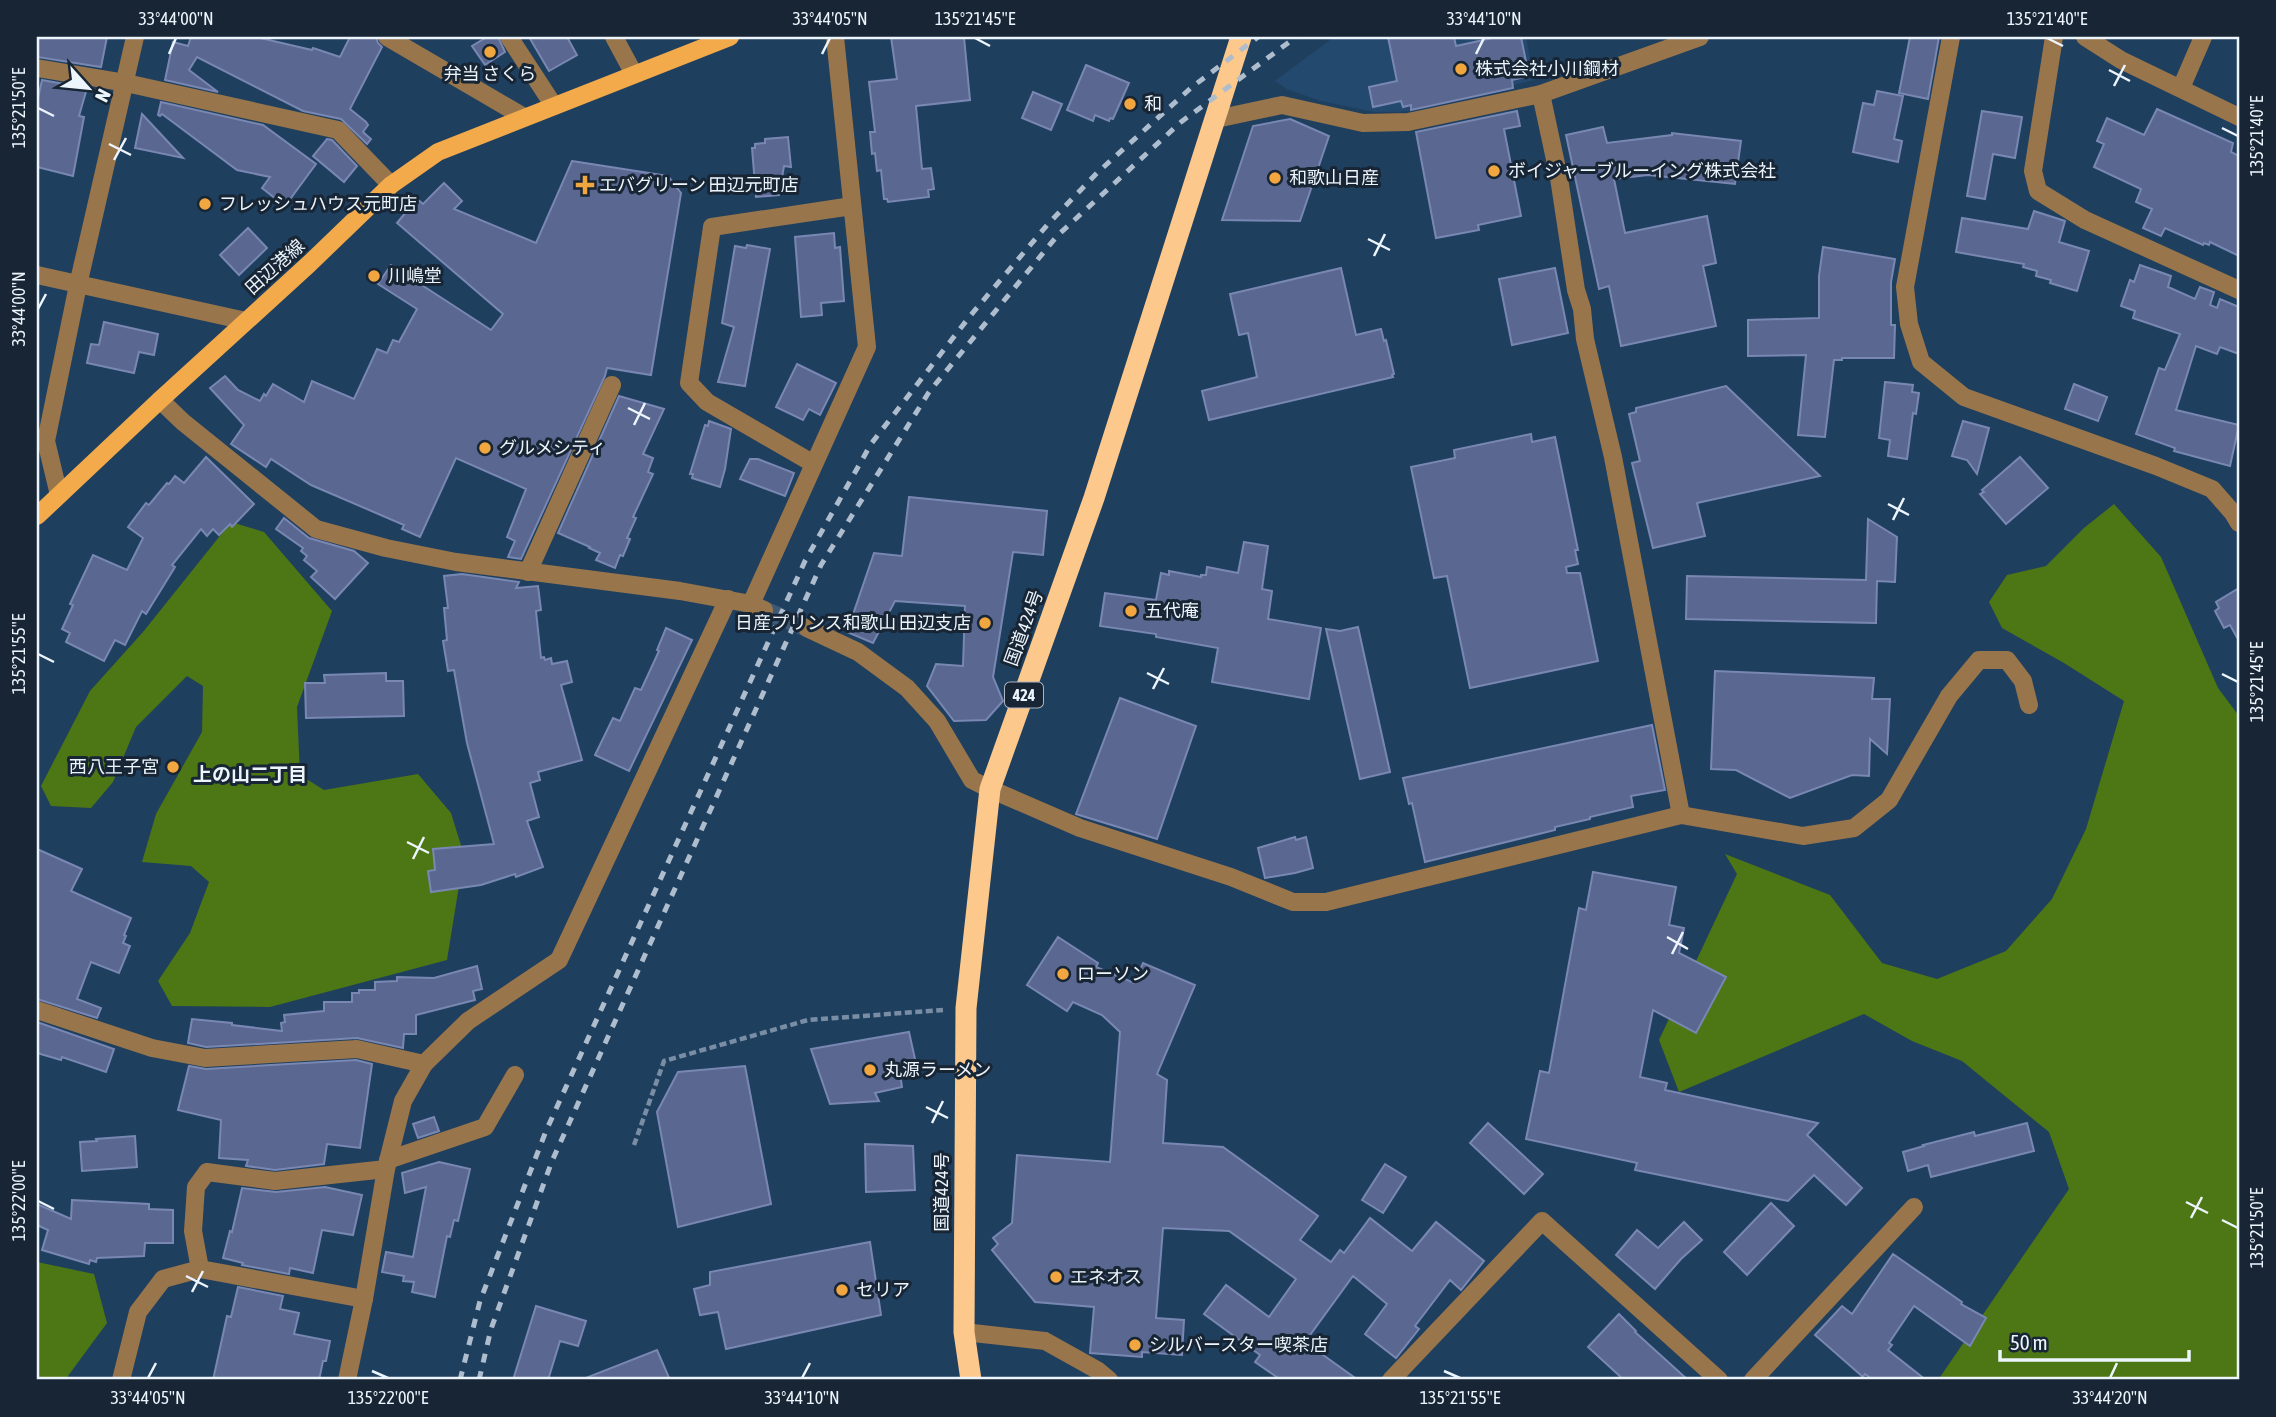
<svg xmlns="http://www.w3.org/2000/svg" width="2276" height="1417" viewBox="0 0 2276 1417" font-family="'Asap Condensed','Noto Sans JP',sans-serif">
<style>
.built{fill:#24496f}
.forest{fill:#4d7614}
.building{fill:#5a6790;stroke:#7987b3;stroke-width:2}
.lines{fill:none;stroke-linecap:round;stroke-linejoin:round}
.minor-tunnel{stroke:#3e5a77;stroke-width:18;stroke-dasharray:18 9;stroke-linecap:butt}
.path{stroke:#798ea4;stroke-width:4.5;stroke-dasharray:7 3.5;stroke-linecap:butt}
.minor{stroke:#98754b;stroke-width:18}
.major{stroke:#f2aa4a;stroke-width:18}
.highway{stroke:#fcc88b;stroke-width:21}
.rail{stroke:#aebdcd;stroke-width:5;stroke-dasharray:9 9;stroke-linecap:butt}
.ticks{fill:none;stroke:#ecf4fc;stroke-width:2.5}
.poi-dot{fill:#f1a640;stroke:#172534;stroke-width:2.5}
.labels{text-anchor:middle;stroke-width:6;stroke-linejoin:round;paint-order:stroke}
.shield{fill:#172534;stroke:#acb6c0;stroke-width:2}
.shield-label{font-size:16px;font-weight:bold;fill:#ecf4fc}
.poi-label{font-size:18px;fill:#ecf4fc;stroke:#172534;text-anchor:start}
.street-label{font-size:18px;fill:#ecf4fc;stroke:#172534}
.neighbourhood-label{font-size:19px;font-weight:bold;fill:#ecf4fc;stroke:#172534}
.neatline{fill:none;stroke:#ecf4fc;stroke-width:2.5}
.ticks-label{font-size:18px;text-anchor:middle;fill:#ecf4fc}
</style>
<rect width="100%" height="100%" fill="#1f3f5f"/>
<!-- built -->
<path class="built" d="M1334,37h192l8,43 -126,31 -14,1h-19l-54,-11 -34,-12 -12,-8z"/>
<!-- forest -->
<g class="forest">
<path d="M2114,504l47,53 57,131 21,28v664h-301l131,-191 -20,-57 -87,-71 -50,-20 -48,-27 -185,78 -20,-52 78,-166 -12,-20 105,41 52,68 55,16 69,-28 46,-52 34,-70 38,-128 -60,-38 -62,-35 -13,-26 18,-27 39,-9 38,-38z"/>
<path d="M231,522l33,10 68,79 -35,96 3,68 24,15 94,-16 33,39 13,42 -17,105 -177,47 -98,-1 -14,-25 32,-48 19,-51 -18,-16 -49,-4 14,-48 46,-82 1,-46 -16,-10 -51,51 -23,55 -22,26 -40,-2 -10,-20 49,-95 53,-59z"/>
<path d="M37,1262l57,12 13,49 -42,57h-28z"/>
</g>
<!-- building -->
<g class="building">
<path d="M37,37h70l-6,30 -64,-10z"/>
<path d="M191,37h65l56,13 1,-2 27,9 10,-20h26l2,6 4,4 -32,62 16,13 2,3 -5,7 8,7 -4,5 -26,-25 -38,-8 -106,-54 -8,13 29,22 -53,-12 8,-38 15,4z"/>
<path d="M487,37h11l7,15 -20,13 -13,-19z"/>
<path d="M529,37h38l10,18 -28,16z"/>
<path d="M891,37h73l6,63 -54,6 6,63 9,-1 3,21 -6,1 1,7 -41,5 -1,-3h-3l-3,-29 -4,1 -2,-18 -3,1 -2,-22h5l-6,-50 28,-3z"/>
<path d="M1388,37h66l2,9 41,-9h24l8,39 -17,4 1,8 -102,22v-5l-8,2 -2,-6 -28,6 -4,-20 28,-6z"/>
<path d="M1910,37h29l-11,62 -29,-6z"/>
<path d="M1086,65l43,18 -16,36 -3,-1 -1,3 -14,-6 -2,6 -26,-11z"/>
<path d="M42,80l45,8 -8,28 5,1 -11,59 -36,-9v-64z"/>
<path d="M1877,91l26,5 -9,43 8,2 -4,21 -45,-10 10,-49 11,2z"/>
<path d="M1033,92l29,12 -11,26 -29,-12z"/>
<path d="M161,102l102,23 53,39 -31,42 -23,-18 8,-11 -33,-7 -75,-56 -2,2 -2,-1z"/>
<path d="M2157,109l76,34 -2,9 8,4v100l-29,-14 -1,3 -5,-2 -1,2 -38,-17 -4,8 -18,-8 9,-19 -16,-7 5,-13 -47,-22 10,-23 -7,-3 10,-23 37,17z"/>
<path d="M1517,111l3,15 -16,3 17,87 -43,9 1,5 -43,8 -20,-106z"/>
<path d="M1982,111l40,6 -7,41 -22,-4 -8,45 -18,-3z"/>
<path d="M142,114l41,44 -48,-10z"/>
<path d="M1290,119l39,17 -29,85 -78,-1 31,-94z"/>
<path d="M1603,127l4,16 65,-8v-2l69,8 -6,43 -87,-9 -34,4 11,54 82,-17 9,47 -13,3 13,60 -95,20 -12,-60 -10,3 -33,-154z"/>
<path d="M788,137l3,30 -7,-1 -5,29 -23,2 -4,-49h3v-4l10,-1v-4z"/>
<path d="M327,139l5,1 25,26 -13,16 -31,-26z"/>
<path d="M572,161l96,15 13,17 -30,182 -44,-7 -2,8 -84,183 -13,-2 7,-16 -8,-4 19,-48 -70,-31 -36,79 -18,-8 2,-4 -93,-40 -40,-26 -5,8 -35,-23 13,-19 -34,-37 15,-12 13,14 22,11 4,-7 2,2 7,-12 31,18 8,-21 42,18 23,-50 10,4 6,-13 6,2 18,-33 -39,-25 13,-19 100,65 12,-16 -106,-91 20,-24 6,5 21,-21 18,18 -8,8 82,34z"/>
<path d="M2034,211l31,10 -6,21 30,9 -12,40 -27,-8 1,-3 -15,-4 1,-5 -14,-4 1,-3 -68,-12 6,-34 66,11z"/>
<path d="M248,228l19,20 -28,27 -19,-20z"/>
<path d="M834,233l1,15 5,-1 4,54 -23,2 1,12 -21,2 -6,-80z"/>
<path d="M747,245l23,4 -25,137 -27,-4 16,-55 -12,-4 13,-77 11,2z"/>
<path d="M1823,247l72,12 -4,23v43h4l-1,33h-52v2h-8l-9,77 -27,-2 8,-80 -58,1v-36l71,-2v-42z"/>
<path d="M2140,265l31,11 -3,11 27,12 5,-12 14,5 -4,13 7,3 3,-9 19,8v47l-19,-7 -3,7 -21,-8 -20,64 63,15 -9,41 -56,-15 1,-3 -39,-14 23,-66 6,2 15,-36 -47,-16 2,-7 -14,-5 9,-26 4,2z"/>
<path d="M1341,268l15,67 25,-6 3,12 2,-1 8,34 -2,1 1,2 -184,43 -7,-29 55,-14 -9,-44 -9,2 -9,-41z"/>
<path d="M1555,268l13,65 -56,12 -13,-66z"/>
<path d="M104,322l54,12 -4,21 -15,-3 -5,21 -47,-10 4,-19 8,1z"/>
<path d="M797,364l39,19 -16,32 -11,-6 -6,11 -27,-13z"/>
<path d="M1885,382l28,3 -1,7 7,1 -3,21 -3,-1 -6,46 -19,-3 2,-16 -11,-2z"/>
<path d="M2074,384l33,13 -9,24 -33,-12z"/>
<path d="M1726,386l94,90 -123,27 8,33 -52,12 -21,-85 8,-2 -11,-47 7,-2v-4z"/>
<path d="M619,396l45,13 -21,45 10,4 -5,14 5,2 -20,43 3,1 -9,20 3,1 -7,17 -3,-1 -5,13 -19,-8 4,-7 -11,-5 1,-1 -32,-14z"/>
<path d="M709,421l22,8 -6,40 -5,18 -28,-9 1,-4h-3l15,-49 3,1z"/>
<path d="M1963,421l26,7 -12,46 -10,-14 -15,-4z"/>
<path d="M1531,434l1,8 23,-5 23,113h-3l3,14 -12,3 1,6h13l18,88 -128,27 -23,-112 -13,2 -23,-111 44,-9 -1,-8z"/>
<path d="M206,457l48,47 -22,23 -2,-3 -11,11 -6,-6 -6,7 -6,-7 -29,36 3,2 -29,47 -4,-3 -17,34 -10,-5 -11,21 -38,-19 4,-9 -8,-4 11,-24 -3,-1 23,-49 34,15 16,-32 -15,-11 18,-24 3,2 18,-22 2,1 6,-8 9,7z"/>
<path d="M2020,457l28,31 -42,36 -26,-30 4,-2 -2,-2z"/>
<path d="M750,459h8l36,14 -9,23 -45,-17z"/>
<path d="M909,497l138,14 -4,44 -30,-3 -20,125 10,24 -17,19 -32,1 -27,-35 9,-22 27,2 2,-60 -70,-5 -22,42 -26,-11 27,-79 28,3z"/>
<path d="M284,518l25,20 45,13 14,12 -33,36 -24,-22 6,-6 -13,-11 3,-4 -6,-5 2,-3 -27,-19z"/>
<path d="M1868,519l29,18 -2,45 -18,-1 -1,42 -190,-4 1,-43 179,4z"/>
<path d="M1244,542l24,4 -6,43 10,2 -4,28 53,9 -12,71 -97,-17 6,-34 -62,-11v-3l-56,-8 5,-33 51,7 5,-27 8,2v-4l32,6v-2h5l1,-8 31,6z"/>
<path d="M462,574l57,8 -3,6 22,-2 3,24 -5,1 5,47 3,-1 1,3 6,-2 1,6 15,-3 5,21 -11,3 21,75 -44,12 2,8 -10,3 9,34 -12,4 16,46 -27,10 -1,-3 -34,11 -50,7 -3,-21 7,-1 -2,-21 61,-5 -27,-101 -13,-73 -6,1 -5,-30 4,-1 -3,-32h4l-4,-32z"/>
<path d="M2239,588v53l-9,-16 -6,3 -9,-17 4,-3 -3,-6z"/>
<path d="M1358,627l32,145 -30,7 -34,-150 14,2z"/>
<path d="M666,628l26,12 -63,131 -34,-16 18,-37 7,3 15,-33 6,2 18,-39 -2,-1z"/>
<path d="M1715,671l159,7 -2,21h18l-3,55 -17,-15 -1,37 -17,-1 -62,23 -54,-28 -25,-1z"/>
<path d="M386,673v8h17l1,35 -98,2 -1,-35h20l-1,-8z"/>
<path d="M1120,698l76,28 -39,113 -81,-25z"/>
<path d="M1652,725l13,65 -34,6 2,11 -43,10v2l-35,8v3l-130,32 -13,-59 -3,1 -6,-26z"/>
<path d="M1295,837l1,3 10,-3 7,31 -18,5 -30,5 -7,-30z"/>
<path d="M37,849l45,20 -11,22 60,27 -7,17 2,1 -3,7 7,3 -11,27 -28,-11 -14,37 24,9 -4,10 -60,-19z"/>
<path d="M1593,872l83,15 -7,38 15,3 -5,25 47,24 -30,56 -43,-23 -13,67 27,6 -2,7 153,33 -11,12 55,53 -16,17 -32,-30 -26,26 -153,-31 2,-7 -111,-24 14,-68 9,2 30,-165 7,2z"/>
<path d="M1058,937l40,26 -2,4 38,16 9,-20 52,22 -38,89 10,6 -4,63 60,4 95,69 -18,24 31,22 9,-12 4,3 26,-35 42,33 24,-29 48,39 -23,29 -11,-10 -35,46 4,3 -23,29 -31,-24 22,-30 -34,-28 -48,66 53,38h-77l-26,-18 5,-7 -56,-41 22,-29 43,32 27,-38 -67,-48 -66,-3 -7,90 28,2 -2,35 -40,-3v5l-52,-4 4,-46 -59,-5 -43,-52 6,-6 -5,-6 19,-15 5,-68 93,7 10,-130 -18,-17 -29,-13 -6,9 -40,-26z"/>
<path d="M477,966l5,23 -9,2 2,9 -59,15v19h-12l-1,14 -46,-10 -151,9 -18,-4 4,-24 40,4v2l50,6 -1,-8 4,-1 -1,-7 40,-4v-9h28v-9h7v-3h16v-8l22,-1v-4l37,1z"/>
<path d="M37,1022l77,27 -8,23 -44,-15 -1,3 -24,-7z"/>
<path d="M909,1032l8,36 -17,6 2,13 -27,6 4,8 -49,3 -19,-55z"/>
<path d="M356,1060l16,4 -12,84 -33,-4 -3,20 -49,6 -29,-4 2,-6 -29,-2 2,-38 -43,-10 11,-44 17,3z"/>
<path d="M745,1066l26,138 -93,23 -21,-115 21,-40z"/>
<path d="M434,1117l5,14 -21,7 -5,-14z"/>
<path d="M1488,1123l55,51 -19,20 -54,-51z"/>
<path d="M2027,1123l7,28 -103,26 -3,-12 -20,6 -5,-19 21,-6 -1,-1 51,-13 1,4z"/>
<path d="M135,1136l2,31 -55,4 -2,-29 17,-1 -1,-2z"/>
<path d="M865,1144l48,2 2,44 -49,2z"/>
<path d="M439,1162l31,7 -12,52 -4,-1 -4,17 -3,-1 -12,61 -23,-5 2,-10 -11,-1 1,-5 -22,-4 4,-20 27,5 13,-70 -21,6 -3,-20z"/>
<path d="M1385,1164l21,13 -23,36 -21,-13z"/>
<path d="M325,1187l37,8 -9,40 -31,-5 -9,43 -23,-5 -1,6 -47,-9 1,-2 -20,-5 7,-27 2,1 10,-44 34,4z"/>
<path d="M72,1200l77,4v5l24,1v33h-28l-1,13 -47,2 -1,4 -6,-2 -1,4 -47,-14 6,-20 -11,-5v-21l34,15z"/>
<path d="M1771,1203l23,23 -47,49 -23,-23z"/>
<path d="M1684,1222l18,18 -21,19 -26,30 -39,-34 21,-25 21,18z"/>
<path d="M870,1242l11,73 -155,34 -8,-37 -18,3 -6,-26 16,-4v-13z"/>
<path d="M1893,1254l69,48 -1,2 25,14 -16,28 -56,-40 -25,37 3,2 -4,5 38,30h-53l-8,-6 -2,3 -48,-42 27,-29 10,8z"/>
<path d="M238,1287l45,9 -3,13 19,4 -5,21 36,7 -4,20h-3l-4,19h-106l14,-64 4,1z"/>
<path d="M536,1306l50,15 -8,25 -18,-5 -12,39h-35z"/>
<path d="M1619,1314l17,17 -1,1 53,48h-64l-36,-33z"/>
<path d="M657,1350l13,30h-86l-1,-1z"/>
</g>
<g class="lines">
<!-- minor-tunnel -->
<path class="minor-tunnel" d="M764,610l43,18"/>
<!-- path -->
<path class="path" d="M634,1145l30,-84 144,-41 135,-10"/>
<!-- minor -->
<g class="minor">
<path d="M387,37l137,80"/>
<path d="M509,37l45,69"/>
<path d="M614,37l20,37"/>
<path d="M1951,37l-46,250 4,37 12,38 43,35 192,69 56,23 21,24 6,10"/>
<path d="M2054,37l-21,134 5,20 47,29 154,70"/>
<path d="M2085,37l36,23 118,57"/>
<path d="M37,68l89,15 212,47 53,55"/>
<path d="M2181,88l22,-51"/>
<path d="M1541,94l159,-57"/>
<path d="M1216,119l66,-14 81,18 45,-1 133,-28 18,84 17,112 6,19 3,30 28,118 68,358"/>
<path d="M37,275l209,46"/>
<path d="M160,400l23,22 133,107 70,19 70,14 224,29 71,13 13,6"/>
<path d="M814,464l-107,-62 -18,-19 23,-156 140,-21"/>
<path d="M59,495l-13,-54 32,-156 57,-248"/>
<path d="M528,572l84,-187"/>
<path d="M751,604l116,-257 -32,-310"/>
<path d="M807,628l51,24 49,36 30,33 35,59 18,9 90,39 151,49 62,25h33l355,-87 122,21 51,-8 35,-28 60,-104 30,-36h28l16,21 6,24"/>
<path d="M37,1010l115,38 53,10 152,-9 67,15"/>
<path d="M388,1160l97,-33 30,-52"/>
<path d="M200,1269l-7,-38 3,-44 11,-15 68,9 111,-12"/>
<path d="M964,1332l81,9 52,29 12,10"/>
<path d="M121,1380l17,-68 25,-33 37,-10 164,30"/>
<path d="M347,1380l17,-81 22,-130 17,-68 21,-37 44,-43 91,-61 169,-361"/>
<path d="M1391,1380l151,-159 177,159"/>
<path d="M1753,1380l161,-173"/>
</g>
<!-- major -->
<path class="major" d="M37,516l123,-116 149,-136 82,-79 47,-33 292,-115"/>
<!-- highway -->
<path class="highway" d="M971,1380l-7,-48 2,-324 24,-219 104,-291 147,-461"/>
<!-- rail -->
<g class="rail">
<path d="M460,1380l20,-79 66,-170 259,-570 66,-117 99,-128 78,-92 49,-51 95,-86 66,-50"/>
<path d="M479,1380l12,-51 61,-168 269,-596 108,-173 128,-156 124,-114 115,-85"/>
</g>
</g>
<!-- ticks -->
<path class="ticks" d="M975,38l15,8M2047,38l16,8M169,54l7,-16M822,54l8,-16M1476,54l8,-16M2109,70l21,11M2114,86l11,-21M38,108l16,8M2222,128l16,8M109,144l22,11M114,160l12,-22M1368,239l22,11M1374,256l11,-22M38,309l8,-15M628,408l22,11M634,425l11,-22M1888,504l21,11M1893,520l11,-22M38,654l16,8M1147,673l22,11M2222,674l16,8M1153,689l11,-21M407,842l22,11M413,859l11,-22M1667,937l21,12M1672,954l11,-22M926,1107l22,11M932,1123l11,-22M38,1201l16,8M2186,1202l22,11M2191,1218l11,-21M2222,1220l16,8M186,1276l22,11M192,1292l11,-21M372,1371l16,7M1444,1371l16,7M148,1378l8,-15M802,1378l8,-15M2110,1378l7,-15"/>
<!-- markers -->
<g class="poi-dot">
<circle cx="490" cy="52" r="7"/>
<circle cx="1461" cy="69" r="7"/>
<circle cx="1130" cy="104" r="7"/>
<circle cx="1494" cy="171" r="7"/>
<circle cx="1275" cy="178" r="7"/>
<path d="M581.5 174.5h7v7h7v7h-7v7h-7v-7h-7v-7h7z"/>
<circle cx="205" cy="204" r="7"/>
<circle cx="374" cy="276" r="7"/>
<circle cx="485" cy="448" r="7"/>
<circle cx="1131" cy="611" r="7"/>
<circle cx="985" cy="623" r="7"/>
<circle cx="173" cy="767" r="7"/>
<circle cx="1063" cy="974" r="7"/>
<circle cx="870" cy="1070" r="7"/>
<circle cx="1056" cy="1277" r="7"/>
<circle cx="842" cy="1290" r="7"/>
<circle cx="1135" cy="1345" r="7"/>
</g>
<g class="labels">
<!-- shield labels -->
<rect class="shield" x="1005" y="682.5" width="38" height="25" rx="5"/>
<g class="shield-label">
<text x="1024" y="701">424</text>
</g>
<!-- poi labels -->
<g class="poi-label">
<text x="1475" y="75">株式会社小川鋼材</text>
<text x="490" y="80" text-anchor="middle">弁当 さくら</text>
<text x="1144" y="110">和</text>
<text x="1508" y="177">ボイジャーブルーイング株式会社</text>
<text x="1289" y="184">和歌山日産</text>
<text x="599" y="191">エバグリーン 田辺元町店</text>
<text x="219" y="210">フレッシュハウス元町店</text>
<text x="388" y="282">川嶋堂</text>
<text x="499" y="454">グルメシティ</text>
<text x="1145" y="617">五代庵</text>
<text x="971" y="629" text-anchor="end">日産プリンス和歌山 田辺支店</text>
<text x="159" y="773" text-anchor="end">西八王子宮</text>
<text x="1077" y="980">ローソン</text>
<text x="884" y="1076">丸源ラーメン</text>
<text x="1070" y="1283">エネオス</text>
<text x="856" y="1296">セリア</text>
<text x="1149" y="1351">シルバースター喫茶店</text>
</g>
<!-- street labels -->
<g class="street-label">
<text transform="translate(275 267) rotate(-42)" y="6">田辺港線</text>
<text transform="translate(1024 628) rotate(-70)" y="6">国道424号</text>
<text transform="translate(942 1192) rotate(-90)" y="6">国道424号</text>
</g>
<!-- neighbourhood labels -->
<g class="neighbourhood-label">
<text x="250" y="781">上の山二丁目</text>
</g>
</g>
<!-- border -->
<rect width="2276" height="1417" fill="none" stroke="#172534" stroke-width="77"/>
<!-- north arrow -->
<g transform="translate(88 88) rotate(117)" stroke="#172534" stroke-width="5" paint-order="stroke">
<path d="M0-5L12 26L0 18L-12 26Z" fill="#ecf4fc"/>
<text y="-10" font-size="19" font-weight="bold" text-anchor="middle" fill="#ecf4fc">N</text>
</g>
<!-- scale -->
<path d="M2000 1350v10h189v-10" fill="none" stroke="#ecf4fc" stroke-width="3.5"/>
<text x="2010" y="1350" font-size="21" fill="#ecf4fc" stroke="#172534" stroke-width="5" paint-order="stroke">50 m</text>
<rect x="38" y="38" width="2200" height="1340" class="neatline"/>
<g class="ticks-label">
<text x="176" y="25">33°44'00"N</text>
<text x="830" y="25">33°44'05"N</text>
<text x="975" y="25">135°21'45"E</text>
<text x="1484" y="25">33°44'10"N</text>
<text x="2047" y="25">135°21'40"E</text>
<text transform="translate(19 108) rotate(-90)" y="6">135°21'50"E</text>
<text transform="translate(2257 136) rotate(-90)" y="6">135°21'40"E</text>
<text transform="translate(19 309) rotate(-90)" y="6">33°44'00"N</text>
<text transform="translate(19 654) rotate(-90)" y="6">135°21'55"E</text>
<text transform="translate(2257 682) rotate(-90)" y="6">135°21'45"E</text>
<text transform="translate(19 1201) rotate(-90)" y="6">135°22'00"E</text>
<text transform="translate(2257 1228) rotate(-90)" y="6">135°21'50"E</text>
<text x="148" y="1404">33°44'05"N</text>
<text x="388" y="1404">135°22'00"E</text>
<text x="802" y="1404">33°44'10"N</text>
<text x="1460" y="1404">135°21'55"E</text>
<text x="2110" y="1404">33°44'20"N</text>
</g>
</svg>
